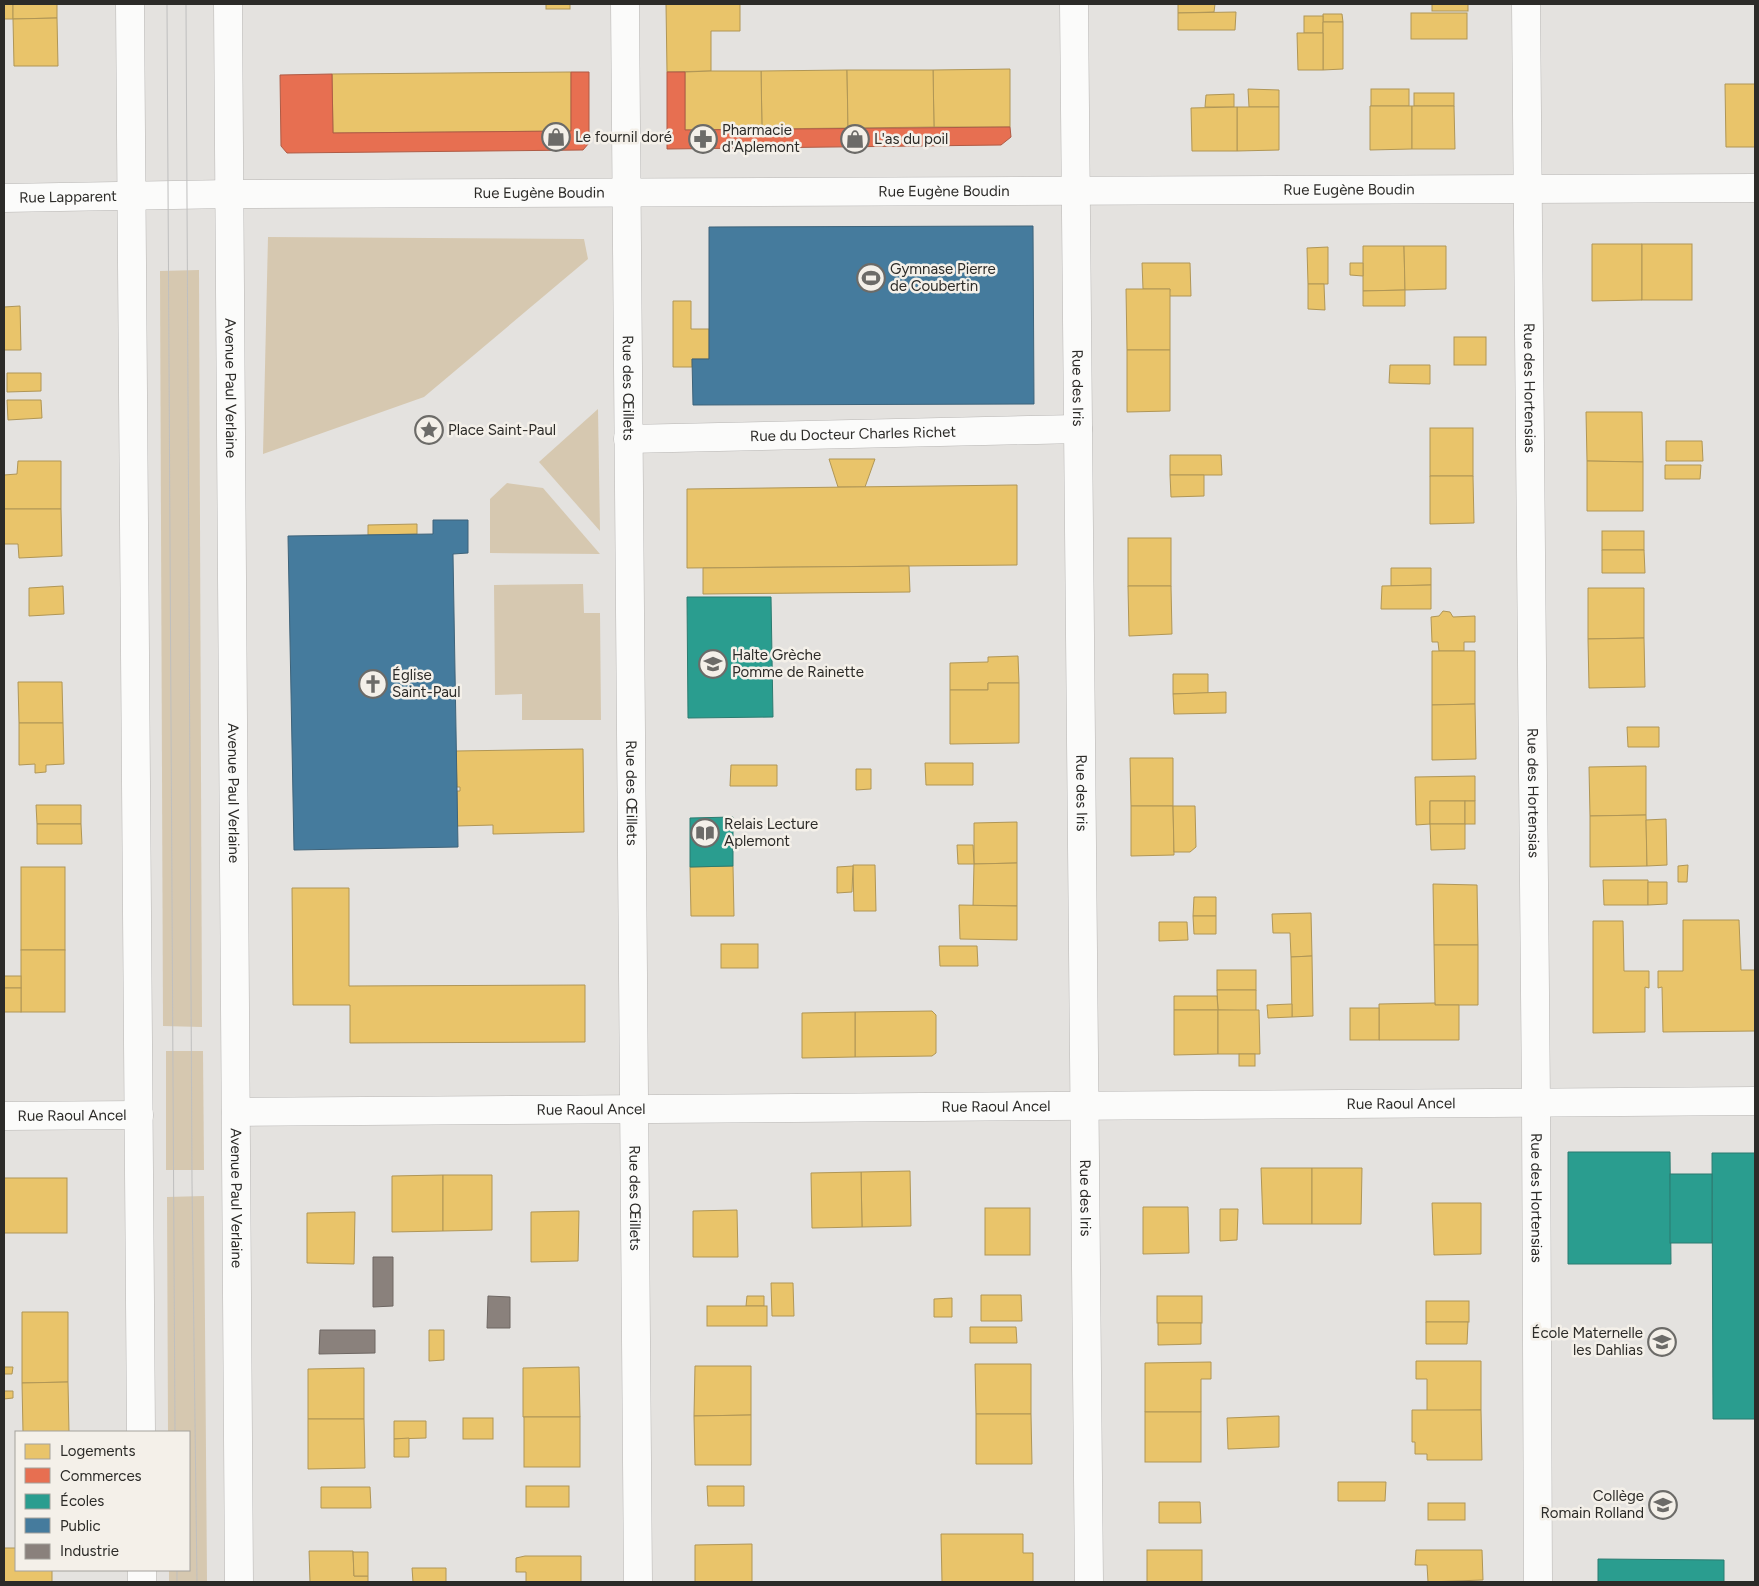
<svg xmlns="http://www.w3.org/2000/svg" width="1759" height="1586" viewBox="0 0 1759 1586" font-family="Figtree,sans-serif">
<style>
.green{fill:#d6c8b0}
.homes{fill:#e9c46a;stroke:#b09656}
.shops{fill:#e76f51;stroke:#af5b45}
.schools{fill:#2a9d8f;stroke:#2b7b70}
.public{fill:#457b9d;stroke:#3e637a}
.industry{fill:#8a817c;stroke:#6e6763}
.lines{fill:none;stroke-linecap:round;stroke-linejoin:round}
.minor-casing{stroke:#b8b6b4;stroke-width:29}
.minor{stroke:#fbfbfa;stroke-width:28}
.tram{stroke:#bfbfbf;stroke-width:1}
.labels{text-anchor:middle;stroke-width:5;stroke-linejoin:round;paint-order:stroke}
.poi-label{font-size:15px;fill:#2c2b28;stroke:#f4f0e9;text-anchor:start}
.street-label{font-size:15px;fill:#2c2b28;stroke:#f4f0e9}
</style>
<rect width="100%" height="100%" fill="#e4e2df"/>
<!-- green -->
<g class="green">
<path d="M268,237l316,2 4,20 -164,138 -161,57z"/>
<path d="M199,270l3,757 -39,-1 -3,-755z"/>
<path d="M598,409l2,122 -61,-69z"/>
<path d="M507,483l36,5 57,66 -110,-1v-54z"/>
<path d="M583,584l1,29h16l1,107h-79v-26l-27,1 -1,-110z"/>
<path d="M166,1051h37l1,119h-38z"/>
<path d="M204,1196l3,386h-38v-12h20v-138h-21l-1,-235z"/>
</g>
<!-- homes -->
<g class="homes">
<rect x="4" y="4" width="9" height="15"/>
<path d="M13,4h44v14l-44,1z"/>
<rect x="546" y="4" width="24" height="5"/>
<path d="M666,4h74v27h-29v40l-44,1z"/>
<path d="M1178,4h37l-1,8 -36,1z"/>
<rect x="1432" y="4" width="36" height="7"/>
<path d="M1236,12l-1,18h-57v-17z"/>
<rect x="1411" y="13" width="56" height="26"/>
<path d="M1323,14h19l1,8h-20z"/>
<rect x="1304" y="16" width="19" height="17"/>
<path d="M57,18l1,48h-44l-1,-47z"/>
<path d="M1323,22h20v47l-20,1z"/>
<path d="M1297,33h26v37h-25z"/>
<path d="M1010,69v58h-76l-1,-57z"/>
<path d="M847,70l1,58 -86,1 -1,-58z"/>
<path d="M847,70h86l1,57 -86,1z"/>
<path d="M711,71h50l1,58 -77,1v-58z"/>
<path d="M571,72v59l-238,2 -1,-59z"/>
<path d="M1725,84h30v63h-29z"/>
<path d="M1248,89l31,1v17h-30z"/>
<rect x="1371" y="89" width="38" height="17"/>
<rect x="1414" y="93" width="40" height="13"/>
<path d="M1234,94v13h-29l1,-12z"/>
<path d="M1370,106h42v43l-42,1z"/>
<path d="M1412,106h42l1,43h-43z"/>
<path d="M1237,107h42v43l-42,1z"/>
<path d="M1237,107v44h-45l-1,-43z"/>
<path d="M1592,244h50v56l-50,1z"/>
<rect x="1642" y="244" width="50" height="56"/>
<path d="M1363,246h41l1,44 -42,1z"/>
<path d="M1404,246h42v43l-41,1z"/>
<path d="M1328,247v37h-20l-1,-36z"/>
<path d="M1142,263h48l1,33h-22l1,-7h-27z"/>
<path d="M1350,263h13v13l-13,-1z"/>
<path d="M1308,284h16l1,26 -17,-1z"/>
<path d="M1126,289h44v61h-43z"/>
<path d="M1405,290v16h-42v-15z"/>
<path d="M673,301h18v28h18v30h-17v8h-19z"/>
<path d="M20,306l1,44h-17v-43z"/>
<rect x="1454" y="337" width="32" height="28"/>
<path d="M1127,350h43v61l-43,1z"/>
<path d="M1390,365h40v19l-41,-1z"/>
<path d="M7,373h34v18l-34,1z"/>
<path d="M7,400h34l1,18 -34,2z"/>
<path d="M1586,412h56l1,50 -56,-1z"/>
<rect x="1430" y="428" width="43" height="48"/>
<path d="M1666,441h36l1,20h-37z"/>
<path d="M1170,455h51l1,20h-52z"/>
<path d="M829,459h46l-10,28h-27z"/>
<path d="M18,461h43v48h-57v-34l13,-1z"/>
<path d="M1587,461l56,1v49h-56z"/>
<path d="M1665,465h36l-1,14h-35z"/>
<path d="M1170,475h34v21l-33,1z"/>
<path d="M1430,476h43l1,47 -44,1z"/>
<path d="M1017,485v80l-330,3v-79z"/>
<path d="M4,509h57l1,47 -43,2 -1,-14h-14z"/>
<path d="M417,524v10l-49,1v-10z"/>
<rect x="1602" y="531" width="42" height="19"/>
<rect x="1128" y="538" width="43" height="48"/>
<path d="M1602,550h42l1,23h-43z"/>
<path d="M909,566l1,26 -207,2v-26z"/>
<path d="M1391,568h40v17l-40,1z"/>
<path d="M1431,585v24h-50l1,-23z"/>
<path d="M63,586l1,28 -35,2v-28z"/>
<path d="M1128,586h43l1,48 -43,2z"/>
<path d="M1588,588h56v50l-56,1z"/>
<path d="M1443,611l7,1 3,5 22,-1v26h-11v9h-25l-1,-9h-6l-1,-25 8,-1z"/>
<path d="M1644,638l1,49 -56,1 -1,-49z"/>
<path d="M1432,651h43v53l-43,1z"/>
<path d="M1018,656l1,27h-31v7h-38v-27l38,-1v-5z"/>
<path d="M1173,674h35v19l-35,1z"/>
<path d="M18,682h44l1,41h-44z"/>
<path d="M988,683h31v60l-69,1v-54h38z"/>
<path d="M1226,692v21l-52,1 -1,-20z"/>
<path d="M1475,704l1,55 -44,1v-55z"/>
<path d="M19,723h44l1,41 -18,1v7l-11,1v-9l-16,1z"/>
<path d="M1627,727h32v20h-31z"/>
<path d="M583,749l1,83 -91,2v-9l-36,1v-35h3v-4h-3l-1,-36z"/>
<path d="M1130,758h43v48h-42z"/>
<path d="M925,763h48v22h-47z"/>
<path d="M731,765h46v21h-47z"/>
<path d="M1646,766v49l-56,1 -1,-49z"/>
<path d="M856,769h15v20l-15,1z"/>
<path d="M1475,776v25h-45v23l-14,1 -1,-48z"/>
<rect x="1430" y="801" width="35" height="23"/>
<rect x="1465" y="801" width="10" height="23"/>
<path d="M36,805h45v19h-44z"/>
<path d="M1131,806h42l1,49 -43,1z"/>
<path d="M1173,806h22l1,41 -6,5h-16z"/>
<path d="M1646,815l1,51 -57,1v-51z"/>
<path d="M1666,819l1,46 -20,1 -1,-46z"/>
<path d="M1017,822v41l-43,1v-41z"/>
<path d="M37,824h44l1,20h-45z"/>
<path d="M1430,824h35v25l-34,1z"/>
<path d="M957,845h16l1,19h-16z"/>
<path d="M1017,863v43h-44l1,-42z"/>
<path d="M853,865h22l1,46h-22z"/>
<path d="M1688,865l-1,17h-9v-16z"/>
<path d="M733,866l1,50h-43l-1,-49z"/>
<path d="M853,866l-1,26 -15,1v-26z"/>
<rect x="21" y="867" width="44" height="83"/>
<path d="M1603,880h45v25h-44z"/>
<path d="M1648,882h19v22l-19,1z"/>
<path d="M1433,884l44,1 1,60h-44z"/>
<path d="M292,888h57v98l236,-1v57l-235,1v-38h-57z"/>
<path d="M1194,897h22v19h-23z"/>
<path d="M959,905l58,1v34l-57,-1z"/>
<path d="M1311,913l1,43 -21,1 -1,-24h-17l-1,-19z"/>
<path d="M1193,916h23v18h-22z"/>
<path d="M1683,920h56l2,50h14v61l-92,1 -1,-45 -4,1v-17h25z"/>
<path d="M1593,921h30l1,50h25v17l-4,-1v45l-52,1z"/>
<path d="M1159,922h28l1,18 -29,1z"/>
<rect x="721" y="944" width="37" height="24"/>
<path d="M1434,945h44v60h-43z"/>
<path d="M939,946h38l1,20h-38z"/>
<rect x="21" y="950" width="44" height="62"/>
<path d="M1312,956l1,60 -21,1 -1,-60z"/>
<rect x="1217" y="970" width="39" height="20"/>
<rect x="4" y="976" width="17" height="12"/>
<rect x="4" y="988" width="17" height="24"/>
<path d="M1217,990h39v21l-38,-1z"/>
<path d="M1174,996h43l1,14h-44z"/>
<path d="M1435,1003v2h24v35h-80v-36z"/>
<path d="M1292,1004v13l-24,1 -1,-13z"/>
<rect x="1350" y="1008" width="29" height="32"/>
<path d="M1174,1010h44v44l-44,1z"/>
<path d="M1218,1010h41l1,44h-42z"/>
<path d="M932,1011l4,4v38l-4,3 -77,1v-45z"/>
<path d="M855,1012v45l-53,1v-45z"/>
<rect x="1239" y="1054" width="16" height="12"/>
<path d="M1261,1168h51v56h-49z"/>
<path d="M1312,1168h50l-1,56h-49z"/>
<path d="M910,1171l1,55 -49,1 -1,-55z"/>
<path d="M861,1172l1,55 -50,1 -1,-55z"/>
<path d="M443,1175v56l-51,1v-56z"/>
<path d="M443,1175h49v55l-49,1z"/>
<rect x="4" y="1178" width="63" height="55"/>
<path d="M1432,1203h49v51l-47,1z"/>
<path d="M1143,1207h45l1,46 -46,1z"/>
<rect x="985" y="1208" width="45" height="47"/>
<path d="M1220,1209h18l-1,31 -17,1z"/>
<path d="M737,1210l1,47h-45v-46z"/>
<path d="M579,1211l-1,50 -47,1v-50z"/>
<path d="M355,1212l-1,52 -47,-1v-50z"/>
<path d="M771,1283h22l1,33h-22z"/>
<path d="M981,1295h40l1,26h-41z"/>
<path d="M747,1296h17v10h-18z"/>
<rect x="1157" y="1296" width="45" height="27"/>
<path d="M952,1298v19h-18v-18z"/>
<rect x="1426" y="1301" width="43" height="21"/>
<rect x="707" y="1306" width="60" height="20"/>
<path d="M22,1312h46v70l-46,1z"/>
<path d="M1426,1322h42l-1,22h-41z"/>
<path d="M1158,1323h43v21l-43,1z"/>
<path d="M970,1327h46l1,16h-47z"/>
<path d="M429,1330h15v30l-15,1z"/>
<path d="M1416,1361h65v49l-54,1v-32h-11z"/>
<path d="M1211,1362v17h-10v33h-56v-49z"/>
<path d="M975,1364h56v50h-55z"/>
<path d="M695,1366h56v49l-57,1z"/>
<path d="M4,1367h9l-1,7h-8z"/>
<path d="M579,1367l1,50h-57v-49z"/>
<path d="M364,1368v51h-56v-50z"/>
<path d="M68,1382l1,50h-46l-1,-49z"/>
<path d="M4,1391h9v7l-9,1z"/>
<path d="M1412,1410h69l1,50h-55v-6h-12v-12h-3z"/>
<rect x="1145" y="1412" width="56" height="50"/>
<path d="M976,1414h55l1,50h-56z"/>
<path d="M751,1415v50h-56l-1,-49z"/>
<path d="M1279,1416v31l-51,2 -1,-31z"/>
<rect x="524" y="1417" width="56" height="50"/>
<rect x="463" y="1418" width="30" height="21"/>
<path d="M308,1419h56l1,49 -57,1z"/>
<path d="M394,1421h32v17l-32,1z"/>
<path d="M409,1438v19h-15v-18z"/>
<path d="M1338,1482h48l-1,19h-47z"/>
<rect x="526" y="1486" width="43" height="21"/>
<path d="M707,1486h37v20h-36z"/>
<path d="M321,1487h49l1,21h-50z"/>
<path d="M1159,1502h41l1,21h-42z"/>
<rect x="1428" y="1503" width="37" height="17"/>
<path d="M941,1534h82v19h10v29h-91z"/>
<path d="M752,1544v38h-57v-37z"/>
<path d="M4,1548h12v22h36v12h-48z"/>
<rect x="1147" y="1550" width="55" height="32"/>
<path d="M1416,1550h66l1,30 -55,2 -1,-17h-12z"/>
<path d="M309,1551h44l1,25h14v6h-58z"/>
<path d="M353,1552h15v24h-14z"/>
<path d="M525,1556h56v26h-55v-10h-10v-14z"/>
<path d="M412,1568h34v14h-33z"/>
</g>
<!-- shops -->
<g class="shops">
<path d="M571,72h18v71l-6,7 -296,3 -6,-7 -1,-71 52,-1 1,59 238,-2z"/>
<path d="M667,72h18v58l325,-3 1,10 -10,8 -334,4z"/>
</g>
<!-- schools -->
<g class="schools">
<path d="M687,597h84l2,120 -85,1z"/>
<path d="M733,817v49l-43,1v-49z"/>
<path d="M1568,1152h102l1,112h-103z"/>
<path d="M1712,1153h43v266h-42z"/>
<rect x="1670" y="1174" width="42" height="69"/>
<path d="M1598,1559l126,1v22h-126z"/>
</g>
<!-- public -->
<g class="public">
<path d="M1033,226l1,178 -341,1 -1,-46h17v-132z"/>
<path d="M433,520h35v33l-15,1 5,293 -164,3 -6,-314 145,-2z"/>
</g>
<!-- industry -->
<g class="industry">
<path d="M373,1257h20v49l-20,1z"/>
<path d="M488,1296l22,1v31h-23z"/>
<path d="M320,1330h55v23l-56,1z"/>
</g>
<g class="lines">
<defs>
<g id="minor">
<path d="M130,4l11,1428"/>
<path id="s1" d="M228,4l11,1578"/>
<path id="s2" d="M625,4l13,1578"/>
<path id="s3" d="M1074,4l15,1578"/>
<path id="s4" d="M1526,4l10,1099 2,479"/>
<path id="s5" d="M4,198l226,-4 1525,-6"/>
<path id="s6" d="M628,439l450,-10"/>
<path id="s7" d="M236,1112l1519,-11"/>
<path id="s8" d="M4,1116l135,-1"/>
<path d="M142,1570v12"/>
</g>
</defs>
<!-- minor casing -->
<use href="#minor" class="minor-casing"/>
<!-- minor -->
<use href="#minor" class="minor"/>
<!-- tram -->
<g class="tram">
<path d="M167,4l8,1428"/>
<path d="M186,4l6,1178 5,400"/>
<path d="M177,1570v12"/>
</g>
</g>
<!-- icons -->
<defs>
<symbol id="shop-ring" viewBox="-11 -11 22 22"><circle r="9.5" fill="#f4f0e9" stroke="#6c6b68" stroke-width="1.5"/><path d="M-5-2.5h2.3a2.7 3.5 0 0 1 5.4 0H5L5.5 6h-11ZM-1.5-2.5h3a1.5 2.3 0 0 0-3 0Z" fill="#6c6b68"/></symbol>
<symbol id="pharmacy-ring" viewBox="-11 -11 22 22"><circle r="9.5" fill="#f4f0e9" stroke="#6c6b68" stroke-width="1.5"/><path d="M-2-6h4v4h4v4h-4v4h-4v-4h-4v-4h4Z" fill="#6c6b68"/></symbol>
<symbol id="stadium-ring" viewBox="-11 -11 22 22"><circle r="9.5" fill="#f4f0e9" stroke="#6c6b68" stroke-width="1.5"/><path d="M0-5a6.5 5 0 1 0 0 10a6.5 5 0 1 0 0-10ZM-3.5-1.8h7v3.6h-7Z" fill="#6c6b68"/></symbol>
<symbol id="sight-ring" viewBox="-11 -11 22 22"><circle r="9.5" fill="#f4f0e9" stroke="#6c6b68" stroke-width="1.5"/><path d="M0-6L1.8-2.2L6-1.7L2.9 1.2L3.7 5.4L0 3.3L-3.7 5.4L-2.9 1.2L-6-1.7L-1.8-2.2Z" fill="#6c6b68"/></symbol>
<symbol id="school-ring" viewBox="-11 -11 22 22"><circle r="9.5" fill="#f4f0e9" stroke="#6c6b68" stroke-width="1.5"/><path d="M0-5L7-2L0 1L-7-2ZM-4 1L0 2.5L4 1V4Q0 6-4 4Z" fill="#6c6b68"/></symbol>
<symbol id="church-ring" viewBox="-11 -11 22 22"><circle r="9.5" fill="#f4f0e9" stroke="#6c6b68" stroke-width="1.5"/><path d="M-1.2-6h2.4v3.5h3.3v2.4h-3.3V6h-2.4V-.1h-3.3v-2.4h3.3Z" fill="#6c6b68"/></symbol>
<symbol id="library-ring" viewBox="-11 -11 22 22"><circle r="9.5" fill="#f4f0e9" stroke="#6c6b68" stroke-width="1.5"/><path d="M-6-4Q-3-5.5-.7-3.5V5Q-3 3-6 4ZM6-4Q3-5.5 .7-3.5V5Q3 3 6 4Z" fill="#6c6b68"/></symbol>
</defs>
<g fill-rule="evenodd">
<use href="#shop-ring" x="540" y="121" width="32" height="32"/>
<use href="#pharmacy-ring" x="687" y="123" width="32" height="32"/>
<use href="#shop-ring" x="839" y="123" width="32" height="32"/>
<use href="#stadium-ring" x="855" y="262" width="32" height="32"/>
<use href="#sight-ring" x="413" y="414" width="32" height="32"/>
<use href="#school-ring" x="697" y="648" width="32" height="32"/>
<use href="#church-ring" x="357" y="668" width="32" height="32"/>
<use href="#library-ring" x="689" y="817" width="32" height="32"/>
<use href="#school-ring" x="1646" y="1326" width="32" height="32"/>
<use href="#school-ring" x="1647" y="1489" width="32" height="32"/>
</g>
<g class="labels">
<!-- poi labels -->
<g class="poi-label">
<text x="722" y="135">Pharmacie<tspan x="722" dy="17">d'Aplemont</tspan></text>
<text x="575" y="142">Le fournil doré</text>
<text x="874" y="144">L'as du poil</text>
<text x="890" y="274">Gymnase Pierre<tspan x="890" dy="17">de Coubertin</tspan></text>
<text x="448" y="435">Place Saint-Paul</text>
<text x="732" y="660">Halte Grèche<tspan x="732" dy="17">Pomme de Rainette</tspan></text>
<text x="392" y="680">Église<tspan x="392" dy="17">Saint-Paul</tspan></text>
<text x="724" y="829">Relais Lecture<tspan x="724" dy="17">Aplemont</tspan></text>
<text x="1643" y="1338" text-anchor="end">École Maternelle<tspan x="1643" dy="17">les Dahlias</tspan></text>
<text x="1644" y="1501" text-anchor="end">Collège<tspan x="1644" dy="17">Romain Rolland</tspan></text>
</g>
<!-- street labels -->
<g class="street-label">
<text dy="5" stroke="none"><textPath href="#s5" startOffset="1345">Rue Eugène Boudin</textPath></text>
<text dy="5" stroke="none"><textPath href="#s5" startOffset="940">Rue Eugène Boudin</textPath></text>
<text dy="5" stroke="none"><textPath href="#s5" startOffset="535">Rue Eugène Boudin</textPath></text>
<text dy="5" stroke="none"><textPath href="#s5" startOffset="64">Rue Lapparent</textPath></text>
<text dy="5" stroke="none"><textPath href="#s1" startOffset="384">Avenue Paul Verlaine</textPath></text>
<text dy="5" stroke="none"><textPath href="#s2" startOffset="384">Rue des Œillets</textPath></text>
<text dy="5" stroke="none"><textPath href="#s3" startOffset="384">Rue des Iris</textPath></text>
<text dy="5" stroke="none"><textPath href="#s4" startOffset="384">Rue des Hortensias</textPath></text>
<text dy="5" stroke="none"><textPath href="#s6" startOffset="225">Rue du Docteur Charles Richet</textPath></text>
<text dy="5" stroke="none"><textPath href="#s1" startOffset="789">Avenue Paul Verlaine</textPath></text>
<text dy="5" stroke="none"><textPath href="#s2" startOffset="789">Rue des Œillets</textPath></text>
<text dy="5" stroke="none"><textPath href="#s3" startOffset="789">Rue des Iris</textPath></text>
<text dy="5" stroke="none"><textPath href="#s4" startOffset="789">Rue des Hortensias</textPath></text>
<text dy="5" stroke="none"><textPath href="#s7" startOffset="1165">Rue Raoul Ancel</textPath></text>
<text dy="5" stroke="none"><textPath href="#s7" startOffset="760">Rue Raoul Ancel</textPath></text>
<text dy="5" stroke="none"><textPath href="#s7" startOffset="355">Rue Raoul Ancel</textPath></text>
<text dy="5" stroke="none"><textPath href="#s8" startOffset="68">Rue Raoul Ancel</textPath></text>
<text dy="5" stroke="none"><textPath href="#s1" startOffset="1194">Avenue Paul Verlaine</textPath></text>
<text dy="5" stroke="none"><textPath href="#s2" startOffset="1194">Rue des Œillets</textPath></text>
<text dy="5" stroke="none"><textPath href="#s3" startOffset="1194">Rue des Iris</textPath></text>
<text dy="5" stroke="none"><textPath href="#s4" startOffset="1194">Rue des Hortensias</textPath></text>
</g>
</g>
<!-- border -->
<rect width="1759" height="1586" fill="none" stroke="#2c2b28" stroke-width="10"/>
<!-- legend -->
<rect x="15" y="1431" width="175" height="140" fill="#f4f0e9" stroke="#a4a19c"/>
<rect x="25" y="1444" width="25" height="15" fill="#e9c46a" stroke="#a4a19c"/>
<text x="60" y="1456" font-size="15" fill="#2c2b28">Logements</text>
<rect x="25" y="1468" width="25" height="15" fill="#e76f51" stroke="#a4a19c"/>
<text x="60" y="1481" font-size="15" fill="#2c2b28">Commerces</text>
<rect x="25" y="1494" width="25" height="15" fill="#2a9d8f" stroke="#a4a19c"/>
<text x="60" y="1506" font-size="15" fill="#2c2b28">Écoles</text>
<rect x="25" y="1518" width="25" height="15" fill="#457b9d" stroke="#a4a19c"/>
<text x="60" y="1531" font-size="15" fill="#2c2b28">Public</text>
<rect x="25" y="1544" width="25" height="15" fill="#8a817c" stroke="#a4a19c"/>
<text x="60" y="1556" font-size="15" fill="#2c2b28">Industrie</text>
</svg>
